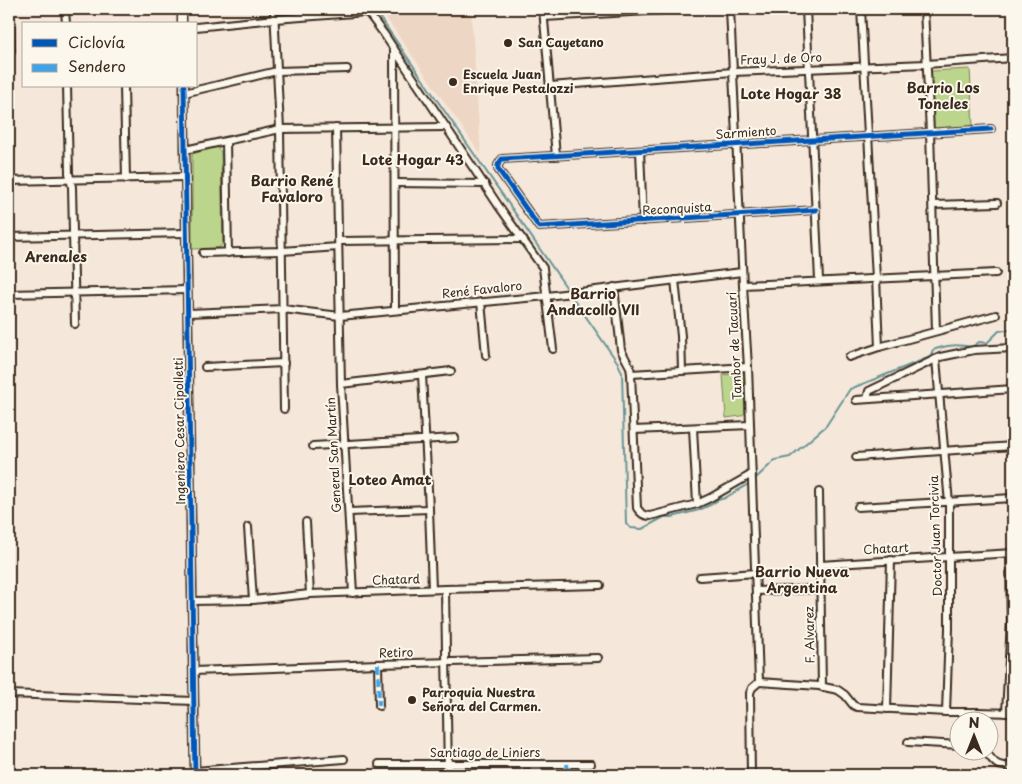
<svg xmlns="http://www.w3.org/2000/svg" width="1022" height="784" viewBox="0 0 1022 784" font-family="'Playpen Sans',sans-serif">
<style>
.built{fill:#eed6c4}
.green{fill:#bbd58c;stroke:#7b8055}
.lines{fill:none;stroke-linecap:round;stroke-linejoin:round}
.stream{stroke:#6a9495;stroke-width:2}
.minor-casing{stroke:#3b2a1e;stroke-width:10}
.tertiary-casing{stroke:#3b2a1e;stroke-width:11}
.minor{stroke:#fbf7ec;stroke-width:6}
.tertiary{stroke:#fbf7ec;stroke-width:8}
.quiet{stroke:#3fa3ea;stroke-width:4;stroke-dasharray:8 4;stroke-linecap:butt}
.cycleway-casing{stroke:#fbf7ec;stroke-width:8}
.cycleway{stroke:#0057b8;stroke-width:5}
.poi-dot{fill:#3b2a1e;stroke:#fbf7ec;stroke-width:2}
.labels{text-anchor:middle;stroke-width:4;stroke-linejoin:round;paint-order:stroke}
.poi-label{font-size:12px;font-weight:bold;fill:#3b2a1e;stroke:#fbf7ec;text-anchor:start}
.street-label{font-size:12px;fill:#3b2a1e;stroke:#fbf7ec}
.neighbourhood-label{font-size:14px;font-weight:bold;fill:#3b2a1e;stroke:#fbf7ec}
</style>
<rect width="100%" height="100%" fill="#f5e8da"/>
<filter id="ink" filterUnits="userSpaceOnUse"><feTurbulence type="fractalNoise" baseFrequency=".02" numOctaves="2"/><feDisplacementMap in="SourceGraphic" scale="10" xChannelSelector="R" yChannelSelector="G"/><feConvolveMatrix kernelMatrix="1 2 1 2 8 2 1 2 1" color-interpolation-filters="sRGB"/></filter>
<g filter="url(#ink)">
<!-- built -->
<g class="built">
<path d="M380,9h91l10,146z"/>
<rect x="456" y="771" width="83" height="4"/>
</g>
<!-- green -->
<g class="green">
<path d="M970,69l3,57 -38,2 -4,-3 -2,-50 3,-4z"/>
<path d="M217,147l4,5 2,91 -4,5 -27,1v-95z"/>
<path d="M743,373l2,40 -4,3 -15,2 -3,-43z"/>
</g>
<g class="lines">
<!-- stream -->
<g class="stream">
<path d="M374,9l192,278"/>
<path d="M573,298l45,65 4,10 4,151 5,4 11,1 22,-12h8l27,-7 13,-6 6,-4 7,-2 25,-15"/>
<path d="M754,480l21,-20 15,-3 36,-31 24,-37 80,-32 3,-7c14,-5 24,-6 39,-3l7,-5 8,1 12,-12 14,-2"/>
</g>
<defs>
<g id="minor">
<path d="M10,9l1,42"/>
<path d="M65,9l1,15"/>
<path d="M274,9l6,120 4,280"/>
<path d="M365,9l19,25 114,171 45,63 10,81"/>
<path d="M543,9l13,147"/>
<path d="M730,9l13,276 5,82 11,315"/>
<path d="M806,9l13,271"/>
<path d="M861,9l15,269 3,69"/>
<path d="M924,9l6,123 6,199"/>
<path d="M544,17l138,-8"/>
<path d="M196,27l79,-8 92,-7"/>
<path d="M394,49l1,261"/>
<path d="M67,86l2,87 3,14 3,137"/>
<path d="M124,86l2,93"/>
<path d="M550,86l183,-14 193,-8 87,-6"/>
<path d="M184,93l93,-22 70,-2"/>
<path d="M336,128l5,256 12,209"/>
<path d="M226,141l2,112"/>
<path d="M185,150l95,-21 166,-2"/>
<path d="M640,151l3,70"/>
<path d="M9,181l176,-4"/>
<path d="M395,183l90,1"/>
<path d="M933,205l64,-2"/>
<path d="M816,210l-277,17 -41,-58v-4l4,-6 489,-30"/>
<path d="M9,237l177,-4"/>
<path d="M339,241l184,-2"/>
<path d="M203,253l79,-2 56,-4"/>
<path d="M675,280l6,56 1,34"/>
<path d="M743,285l253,-12"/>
<path d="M614,287l7,63 9,17 1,7 6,134c4,5 6,8 13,8l47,-12 13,-6 42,-24"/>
<path d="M9,294l178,-4"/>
<path d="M481,302l5,53"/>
<path d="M188,313l95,-4 57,7 207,-20 195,-24"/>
<path d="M849,357l30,-10 117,-32"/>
<path d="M936,359l13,144v126l-3,83"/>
<path d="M205,367l79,-4"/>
<path d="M631,374l117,-7"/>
<path d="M422,375l7,134 3,80"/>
<path d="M341,384l110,-13"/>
<path d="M867,399l2,-8 71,-34 34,-7 39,-2"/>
<path d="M856,400l157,-11"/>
<path d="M693,428l4,76"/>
<path d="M634,430l116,-5"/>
<path d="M313,446l142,-8"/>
<path d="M856,457l157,-11"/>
<path d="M819,492l3,195"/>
<path d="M858,507l155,-9"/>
<path d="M349,512l80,-3"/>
<path d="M306,522l4,72"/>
<path d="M248,527l5,73"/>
<path d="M820,565l193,-12"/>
<path d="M700,577l56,-4"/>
<path d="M445,589l3,186"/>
<path d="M756,591l65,-2"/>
<path d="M192,601l61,-1 57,-6 135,-5 155,-4"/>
<path d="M378,664l1,42"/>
<path d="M193,671l185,-7 220,-6"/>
<path d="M759,682l60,4 19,4 7,5 8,10 4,2 89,5h32l35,1"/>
<path d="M9,694l185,7"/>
<path d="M887,709l4,-149"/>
<path d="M1006,713l5,-92 -1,-68"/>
<path d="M977,722l1,-10"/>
<path d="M908,742l52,3"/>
<path d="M986,752c10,13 10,14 27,15"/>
<path d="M379,764h212"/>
<path d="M567,764l1,11"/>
<path d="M195,771l149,-12"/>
<path d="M751,775l-1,-82 2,-5 7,-6"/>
</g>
<g id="tertiary">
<path d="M182,9v15"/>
<path d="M184,86l11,689"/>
</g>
</defs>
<!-- minor casing -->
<use href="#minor" class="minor-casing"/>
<!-- tertiary casing -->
<use href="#tertiary" class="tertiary-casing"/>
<!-- minor -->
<use href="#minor" class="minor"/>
<!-- tertiary -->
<use href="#tertiary" class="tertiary"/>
<!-- quiet -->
<g class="quiet">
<path d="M378,664l1,42"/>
<path d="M567,764l1,11"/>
</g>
<defs>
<g id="cycleway">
<path d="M184,86l11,689"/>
<path d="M816,210l-277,17 -41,-58v-4l4,-6 489,-30"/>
</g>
</defs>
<!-- cycleway casing -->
<use href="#cycleway" class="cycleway-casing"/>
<!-- cycleway -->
<use href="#cycleway" class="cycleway"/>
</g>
</g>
<!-- markers -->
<g class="poi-dot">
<circle cx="508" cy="43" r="5"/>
<circle cx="453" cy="82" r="5"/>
<circle cx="412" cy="700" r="5"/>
</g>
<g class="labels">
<!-- poi labels -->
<g class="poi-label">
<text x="518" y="47">San Cayetano</text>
<text x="463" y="79">Escuela Juan<tspan x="463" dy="14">Enrique Pestalozzi</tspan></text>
<text x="422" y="697">Parroquia Nuestra<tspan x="422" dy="14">Señora del Carmen.</tspan></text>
</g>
<!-- street labels -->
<g class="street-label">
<text transform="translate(781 59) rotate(-2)" y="4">Fray J. de Oro</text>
<text transform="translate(746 133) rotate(-4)" y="4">Sarmiento</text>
<text transform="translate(677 209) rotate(-3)" y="4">Reconquista</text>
<text transform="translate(482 290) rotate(-6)" y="4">René Favaloro</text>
<text transform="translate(735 346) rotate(-93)" y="4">Tambor de Tacuarí</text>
<text transform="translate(180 431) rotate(-91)" y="4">Ingeniero Cesar Cipolletti</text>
<text transform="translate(334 455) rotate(-93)" y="4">General San Martín</text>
<text transform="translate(936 536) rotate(-92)" y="4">Doctor Juan Torcivia</text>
<text transform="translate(886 549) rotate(-3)" y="4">Chatart</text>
<text transform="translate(396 580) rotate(-2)" y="4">Chatard</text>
<text transform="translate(810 635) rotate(-91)" y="4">F. Alvarez</text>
<text transform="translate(396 653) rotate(-2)" y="4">Retiro</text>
<text x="485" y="757">Santiago de Liniers</text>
</g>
<!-- neighbourhood labels -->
<g class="neighbourhood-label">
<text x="943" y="93">Barrio Los<tspan x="943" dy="16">Toneles</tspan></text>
<text x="791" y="99">Lote Hogar 38</text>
<text x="413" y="165">Lote Hogar 43</text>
<text x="292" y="186">Barrio René<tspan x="292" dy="16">Favaloro</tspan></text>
<text x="56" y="262">Arenales</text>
<text x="593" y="299">Barrio<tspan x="593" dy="16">Andacollo VII</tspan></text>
<text x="390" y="485">Loteo Amat</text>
<text x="802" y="577">Barrio Nueva<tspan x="802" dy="16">Argentina</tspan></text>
</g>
</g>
<!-- margin -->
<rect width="1022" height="784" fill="none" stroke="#fbf7ec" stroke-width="30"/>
<rect x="15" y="15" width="992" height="754" fill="none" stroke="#3b2a1e" stroke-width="2" filter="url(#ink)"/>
<!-- legend -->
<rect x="22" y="22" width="175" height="65" fill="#fbf7ec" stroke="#aea59a"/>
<rect x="32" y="39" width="25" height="8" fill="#0057b8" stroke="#aea59a"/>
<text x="68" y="48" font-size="15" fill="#3b2a1e">Ciclovía</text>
<rect x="32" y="64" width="25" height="8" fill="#3fa3ea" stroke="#aea59a"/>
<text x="68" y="72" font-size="15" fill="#3b2a1e">Sendero</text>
<!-- north arrow -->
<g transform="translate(974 736)"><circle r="24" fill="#fbf7ec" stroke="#aea59a"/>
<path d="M0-4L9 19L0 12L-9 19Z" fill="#3b2a1e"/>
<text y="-8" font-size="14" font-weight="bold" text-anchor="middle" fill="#3b2a1e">N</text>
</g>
</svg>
